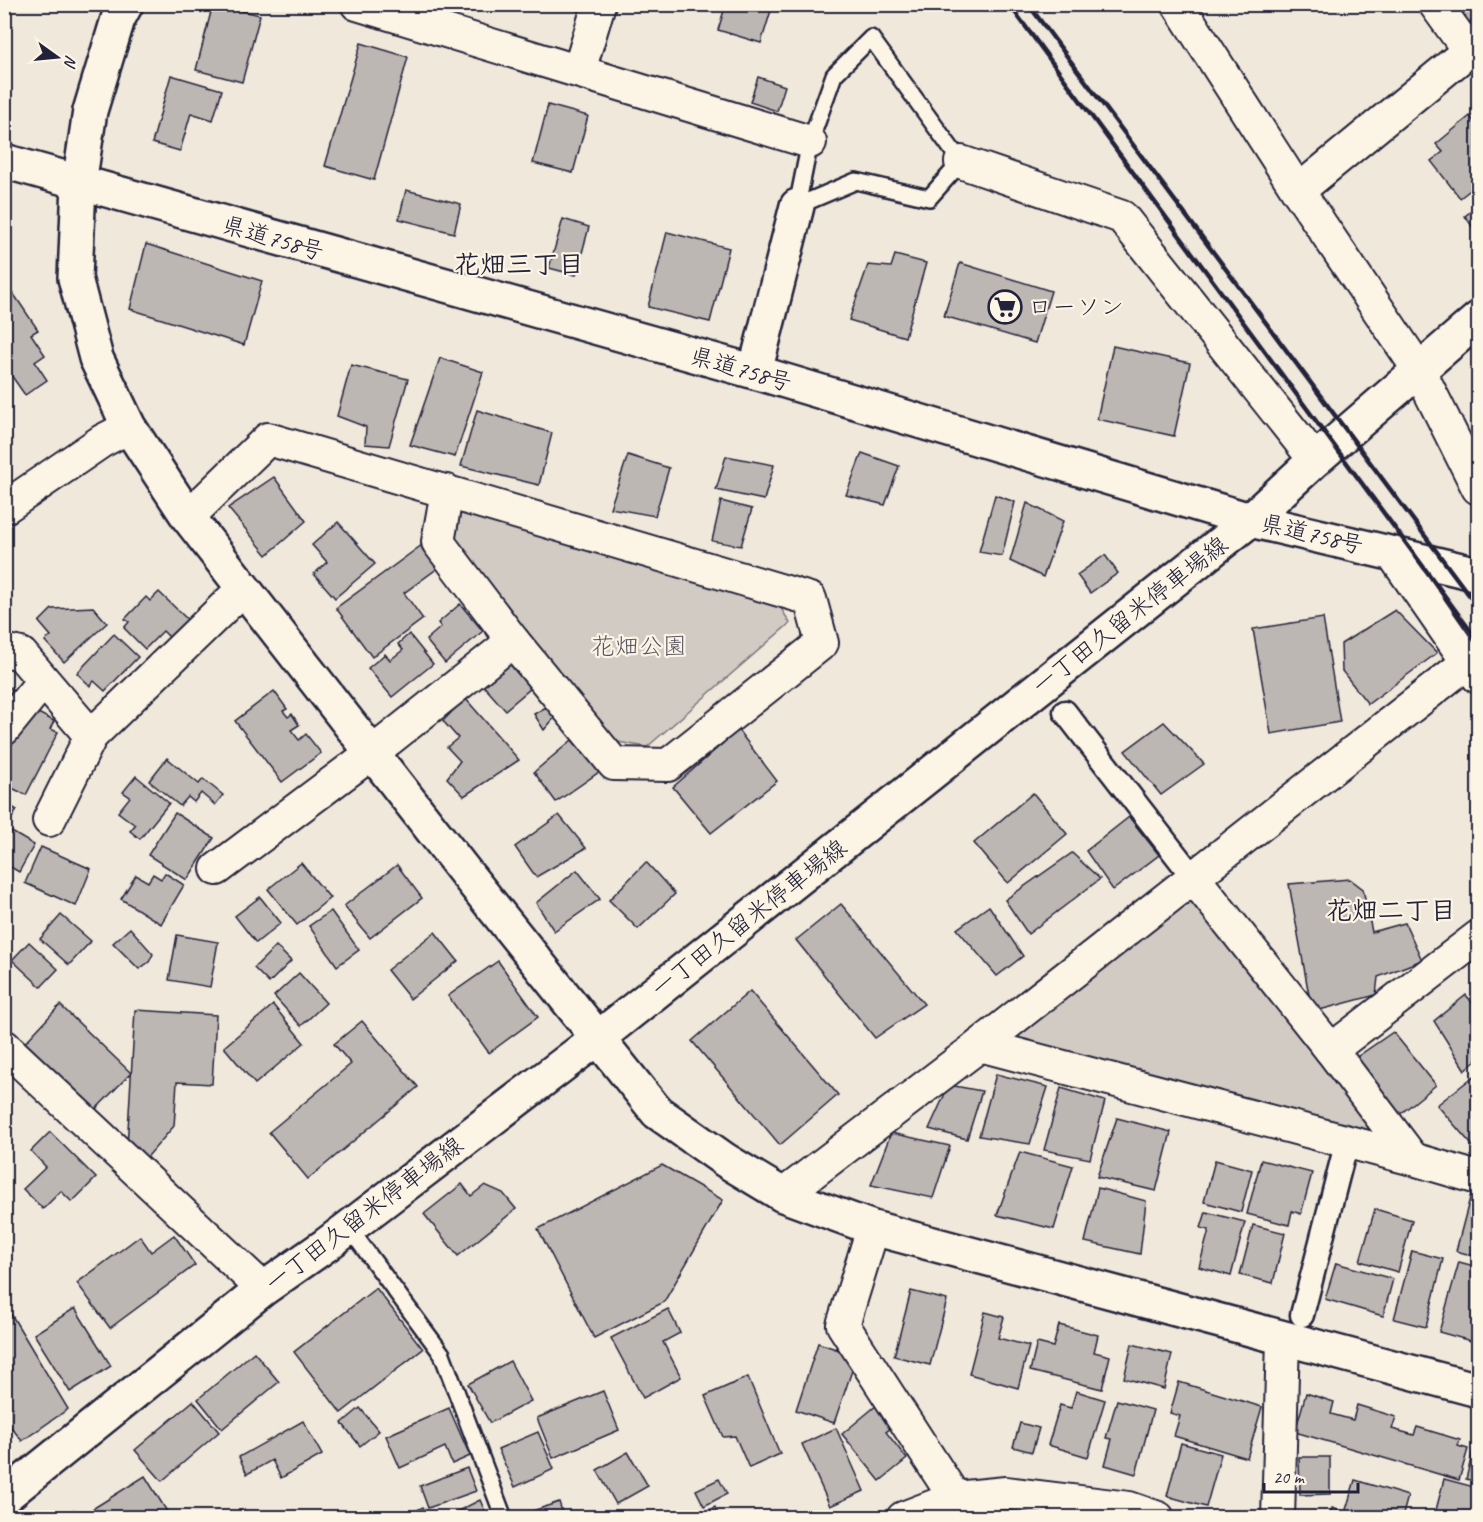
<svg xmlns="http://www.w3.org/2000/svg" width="1483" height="1522" viewBox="0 0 1483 1522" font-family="Caveat,'Klee One',sans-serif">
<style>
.green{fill:#d1cbc3;stroke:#7a767f;stroke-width:1.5}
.building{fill:#bcb7b3;stroke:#22223b;stroke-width:1.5}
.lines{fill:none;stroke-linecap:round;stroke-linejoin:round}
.service-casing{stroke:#22223b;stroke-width:20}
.pedestrian-casing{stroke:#22223b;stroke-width:27}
.minor-casing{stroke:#22223b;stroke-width:36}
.tertiary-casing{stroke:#22223b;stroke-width:38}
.secondary-casing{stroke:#22223b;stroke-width:38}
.service{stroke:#fcf5e5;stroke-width:15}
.pedestrian{stroke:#fcf5e5;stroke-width:22}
.minor{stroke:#fcf5e5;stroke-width:32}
.tertiary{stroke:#fcf5e5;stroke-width:33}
.secondary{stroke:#fcf5e5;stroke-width:33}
.rail{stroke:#22223b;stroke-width:4.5}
.labels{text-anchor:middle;stroke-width:4.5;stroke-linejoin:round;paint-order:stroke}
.street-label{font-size:24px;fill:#22223b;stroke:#fcf5e5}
.poi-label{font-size:24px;fill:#22223b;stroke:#fcf5e5;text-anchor:start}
.park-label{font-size:24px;fill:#575564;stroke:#fcf5e5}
.neighbourhood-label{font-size:26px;font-weight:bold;fill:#22223b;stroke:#fcf5e5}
</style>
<rect width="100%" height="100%" fill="#efe8db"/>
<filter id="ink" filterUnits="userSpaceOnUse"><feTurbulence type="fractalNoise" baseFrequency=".0167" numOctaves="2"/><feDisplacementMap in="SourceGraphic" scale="12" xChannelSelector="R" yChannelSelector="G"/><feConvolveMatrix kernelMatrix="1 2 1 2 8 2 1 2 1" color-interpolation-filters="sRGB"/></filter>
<g filter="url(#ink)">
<!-- green -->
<g class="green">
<path d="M461,512l315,88 14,23 -143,124 -35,-6 -159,-197z"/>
<path d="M1193,888l192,252 -383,-101z"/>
</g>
<!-- building -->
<g class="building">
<path d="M213,4l47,11 -18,67 -46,-12z"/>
<path d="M726,4h47l-12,39 -43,-13z"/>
<path d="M1453,4h25v11l-12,10z"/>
<path d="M361,43l47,14 -34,123 -49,-14z"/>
<path d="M171,75l51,15 -9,30 -22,-7 -11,38 -28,-8z"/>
<path d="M758,77l27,9 -8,25 -27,-9z"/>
<path d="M548,105l40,11 -15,57 -40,-10z"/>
<path d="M1470,116l8,11v57l-18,14 -29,-37 12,-9 -7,-8z"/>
<path d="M406,190l55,14 -7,29 -55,-14z"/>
<path d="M1478,206v29l-13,-19z"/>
<path d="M563,219l26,8 -13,48 -27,-7z"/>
<path d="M667,232l62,16 -19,74 -62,-15z"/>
<path d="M146,244l116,37 -18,64 -114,-36z"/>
<path d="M895,255l31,8 -21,74 -56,-17 19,-55 23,2z"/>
<path d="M960,263l91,28 -16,52 -91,-27z"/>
<path d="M13,293l25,37 -7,4 14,21 -10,7 12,18 -22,15 -21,-30v-66z"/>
<path d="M1113,346l77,17 -16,73 -77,-17z"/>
<path d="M440,358l43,14 -28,85 -45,-12z"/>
<path d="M351,365l57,14 -19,67 -24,-2 1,-17 -29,-11z"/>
<path d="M477,410l75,23 -13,52 -78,-19z"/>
<path d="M862,453l37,13 -14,39 -39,-10z"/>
<path d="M628,455l41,13 -14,48 -45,-8z"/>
<path d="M726,456l48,9 -10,35 -48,-10z"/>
<path d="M274,477l32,44 -39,34 -39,-47z"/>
<path d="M995,495l20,7 -13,54 -23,-4z"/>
<path d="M721,501l31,8 -11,37 -29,-5z"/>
<path d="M1027,503l36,18 -20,56 -33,-16z"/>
<path d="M338,522l37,42 -40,34 -21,-24 13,-12 -15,-17z"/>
<path d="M426,542l16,23 -38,28 19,26 -51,38 -36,-49z"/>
<path d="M1105,555l13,18 -28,20 -13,-18z"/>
<path d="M159,592l30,29 -18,18 -8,-8 -18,18 -21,-21 5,-6 -4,-3 21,-22 4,4z"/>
<path d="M460,604l23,27 -38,32 -19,-23 15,-13 -3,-4z"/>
<path d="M93,607l14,16 -43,39 -19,-21 6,-5 -12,-14 13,-13z"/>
<path d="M1395,610l42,43 -69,51 -26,-33 -1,-27z"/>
<path d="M1323,618l17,104 -69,12 -18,-105z"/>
<path d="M114,634l24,23 -33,34 -11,-10 -4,5 -13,-13z"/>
<path d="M409,634l24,30 -41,33 -24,-29 17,-14 5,6 13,-10 -5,-6z"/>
<path d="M513,662l18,26 -26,22 -23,-26z"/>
<path d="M4,683l9,7 -9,10z"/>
<path d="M274,691l13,18 -4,2 5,6 4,-3 7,11 -8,5 8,10 7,-6 15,19 -39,29 -47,-61z"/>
<path d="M465,698l54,62 -55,36 -17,-18 13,-17 -13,-14 11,-9 -15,-17z"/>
<path d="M546,707l10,9 -12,14 -10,-16z"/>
<path d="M34,711l20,10 -4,8 8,3 -32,63 -22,-11v-34l19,-36z"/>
<path d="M1164,722l40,42 -43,31 -36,-44z"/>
<path d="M738,730l39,51 -66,52 -38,-46z"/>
<path d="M572,740l27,32 -43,30 -22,-30z"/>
<path d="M167,758l32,26 4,-5 20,16 -8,10 -14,-12 -7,9 -6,-5 -8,9 -31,-25z"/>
<path d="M136,776l33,27 -29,36 -10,-8 5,-6 -17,-13 12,-15 -7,-5z"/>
<path d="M1033,793l34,41 -59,49 -34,-40z"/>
<path d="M4,802l13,8 -13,20z"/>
<path d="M175,813l39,25 -27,42 -39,-25z"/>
<path d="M559,815l27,33 -50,29 -21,-30z"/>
<path d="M1129,817l30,38 -46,35 -27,-39z"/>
<path d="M10,831l24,14 -15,27 -15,-9v-23z"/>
<path d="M41,847l50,22 -15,37 -51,-23z"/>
<path d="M1072,853l28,26 -72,55 -23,-34z"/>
<path d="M646,862l29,32 -37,35 -29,-29z"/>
<path d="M301,863l29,35 -33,27 -29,-36z"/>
<path d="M397,865l25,33 -52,40 -26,-32z"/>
<path d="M577,870l23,29 -46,32 -18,-28z"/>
<path d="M165,873l19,12 -23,39 -40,-25 15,-24 12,7 5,-8 8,5z"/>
<path d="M1350,879l13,10 9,43 33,-9 17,37 -44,17 -2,18 -64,17 -23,-128z"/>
<path d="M260,897l21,26 -25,20 -21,-27z"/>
<path d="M841,904l83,100 -49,34 -79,-98z"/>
<path d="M989,906l34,50 -26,20 -40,-47z"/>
<path d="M331,911l28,39 -22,16 -28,-40z"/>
<path d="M61,915l30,26 -22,24 -29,-26z"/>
<path d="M130,928l23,26 -4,8 -10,7 -26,-26z"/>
<path d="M435,932l23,29 -48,38 -23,-29z"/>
<path d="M177,935l41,7 -8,45 -41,-7z"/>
<path d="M29,942l29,27 -17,18 -29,-27z"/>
<path d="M276,946l15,15 -22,22 -15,-15z"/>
<path d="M498,961l40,56 -49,36 -41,-57z"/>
<path d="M299,973l27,30 -25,23 -27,-30z"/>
<path d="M750,991l88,104 -58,50 -88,-104z"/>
<path d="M1466,995l12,15v49l-13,11 -31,-49z"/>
<path d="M60,1005l71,68 -40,41 -70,-67z"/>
<path d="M273,1005l31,38 -49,41 -31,-37z"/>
<path d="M135,1010l81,5 -4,69 -35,-2 -3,44 -31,36 -16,-15z"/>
<path d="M362,1021l56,66 -110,92 -39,-47 82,-68 -17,-20z"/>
<path d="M1393,1032l43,53 -37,30 -45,-56z"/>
<path d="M996,1074l52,13 -18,57 -51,-8z"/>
<path d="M1474,1076l4,6v70l-41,-47z"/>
<path d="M949,1085l33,6 -15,48 -38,-10z"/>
<path d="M1061,1088l44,13 -15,58 -46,-9z"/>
<path d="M1117,1118l54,14 -15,59 -59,-14z"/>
<path d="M50,1132l46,46 -24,24 -11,-11 -18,18 -20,-20 23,-22 -15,-16z"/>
<path d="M891,1133l59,13 -17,52 -62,-13z"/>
<path d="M1020,1152l53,14 -19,63 -57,-14z"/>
<path d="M1215,1160l37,10 -11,42 -37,-10z"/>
<path d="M1261,1160l51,13 -11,41 -9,-3 -3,14 -42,-11z"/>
<path d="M662,1165l61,35 -59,102 -70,36 -56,-109z"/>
<path d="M462,1184l9,12 14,-11 18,8 13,16 -58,47 -34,-42z"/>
<path d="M1098,1188l48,13 -6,53 -55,-12z"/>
<path d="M1471,1194l7,2v61l-22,-6z"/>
<path d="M1375,1209l37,11 -14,52 -38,-11z"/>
<path d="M1206,1212l39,10 -14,54 -32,-9 10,-37 -8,-2z"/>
<path d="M1253,1225l32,8 -12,50 -33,-8z"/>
<path d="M174,1235l21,30 -85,63 -33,-45 63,-47 11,16z"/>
<path d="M1412,1251l31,8 -17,68 -32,-8z"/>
<path d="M1459,1262l19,5v76l-39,-11z"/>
<path d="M1336,1263l57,16 -10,37 -58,-17z"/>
<path d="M376,1288l47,61 -82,64 -47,-61z"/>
<path d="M911,1291l36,9 -17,65 -36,-9z"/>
<path d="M5,1304l63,105 -46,32 -18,-23z"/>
<path d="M75,1308l36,58 -41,26 -36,-58z"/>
<path d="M668,1309l12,24 -17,9 18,35 -38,21 -32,-60z"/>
<path d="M985,1312l19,5 -6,21 31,8 -11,42 -49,-14z"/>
<path d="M1059,1325l39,10 -4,17 16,4 -8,33 -72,-18 7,-28 16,4z"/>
<path d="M818,1343l39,13 -23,67 -38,-13z"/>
<path d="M1132,1344l40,10 -8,35 -40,-11z"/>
<path d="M254,1352l25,30 -57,47 -24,-30z"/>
<path d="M510,1361l21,40 -41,22 -22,-39z"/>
<path d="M748,1377l32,77 -31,14 -14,-32 -12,1 -18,-41z"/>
<path d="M1179,1382l83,25 -15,51 -73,-22 6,-20 -10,-3z"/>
<path d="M603,1391l16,39 -66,28 -16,-40z"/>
<path d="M1076,1391l29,9 -17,57 -40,-12 12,-40 11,3z"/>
<path d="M1306,1393l28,9 -3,12 22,6 4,-15 39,12 -4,12 22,6 3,-8 43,13 -2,6 10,3 -9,31 -164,-48z"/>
<path d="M883,1400l17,21 -14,11 21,27 -27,22 -38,-47z"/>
<path d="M1117,1400l36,10 -17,64 -31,-9 7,-26 -6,-1z"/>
<path d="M193,1401l26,31 -57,49 -27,-31z"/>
<path d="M360,1408l19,23 -19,15 -18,-23z"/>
<path d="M449,1408l21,48 -18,8 -7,-17 -45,21 -14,-32z"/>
<path d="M303,1421l19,34 -41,23 -9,-18 -25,14 -8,-17z"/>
<path d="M1020,1423l19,5 -7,24 -19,-5z"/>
<path d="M836,1428l28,63 -34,15 -28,-62z"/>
<path d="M1478,1431v51l-12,-3z"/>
<path d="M538,1432l16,37 -39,18 -17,-38z"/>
<path d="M1181,1443l40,11 -15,53 -39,-11z"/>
<path d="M628,1452l20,34 -32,18 -19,-34z"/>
<path d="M1299,1457h31v37l-30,1z"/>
<path d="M467,1468l9,23 -48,17 -8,-22z"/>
<path d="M145,1476l26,42h-81l-4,-5z"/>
<path d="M719,1479l8,15 -23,12 -8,-16z"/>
<path d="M1444,1479l34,9v30h-44z"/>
<path d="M1355,1480l53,16 -6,22h-73l3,-10 13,5z"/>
<path d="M480,1500l8,18h-42v-1z"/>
<path d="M559,1502l5,16h-42l-1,-3z"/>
<path d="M1019,1502l53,16h-57z"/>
<path d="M423,1507l5,11h-26z"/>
<path d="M715,1507l5,11h-26z"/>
<path d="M955,1507l45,3v8h-45z"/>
<path d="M74,1509l4,9h-20z"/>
</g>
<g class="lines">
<defs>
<g id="service">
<path d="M871,38l90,124 -32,36 -73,-17 -59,25 13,-64 24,-67z"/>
<path d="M349,1228l93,126 62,164"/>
</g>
<g id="pedestrian">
<path d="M1065,712l128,165"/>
<path d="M1302,1315l45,-174"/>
</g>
<g id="minor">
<path d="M357,4l453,138"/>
<path d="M1178,4l120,187 121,179 59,118"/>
<path d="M1435,4l34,47"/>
<path d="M579,71l20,-67"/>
<path d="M961,162l161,55 193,243"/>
<path d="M1298,191l180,-148"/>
<path d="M4,508l98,-67 27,-14"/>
<path d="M188,517l80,-78 542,160 12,44 -154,122 -54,-1 -101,-123 -75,-99 9,-51"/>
<path d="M1392,553l86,124"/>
<path d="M4,650l17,4 70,82 153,-148"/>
<path d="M4,729l39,-48"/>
<path d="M49,820l42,-84"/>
<path d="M217,869l155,-116 141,-112"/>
<path d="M1193,877l138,173 82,109"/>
<path d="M980,1045l433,114 65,19"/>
<path d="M4,1046l259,243"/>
<path d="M1331,1050l147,-113"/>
<path d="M783,1195l197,-150 488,-383"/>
<path d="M873,1228l-30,97 112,173"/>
<path d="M903,1518l52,-20 51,-5 123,15 29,10"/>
<path d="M1278,1518l5,-180"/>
</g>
<g id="tertiary">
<path d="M126,4l-8,15 -28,92 -11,73 -4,94 21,80 33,69 59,90 277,355 192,240 68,48 58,35 90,33 605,162"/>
<path d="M755,372l42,-166"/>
</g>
<g id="secondary">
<path d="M4,161l751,211 495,148 228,54"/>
<path d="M4,1497l259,-208 63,-44 272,-207 652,-518 65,-60 163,-141"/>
</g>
</defs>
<!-- service casing -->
<use href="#service" class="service-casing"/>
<!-- pedestrian casing -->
<use href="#pedestrian" class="pedestrian-casing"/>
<!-- minor casing -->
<use href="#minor" class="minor-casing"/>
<!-- tertiary casing -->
<use href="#tertiary" class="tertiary-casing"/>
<!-- secondary casing -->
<use href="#secondary" class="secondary-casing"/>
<!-- service -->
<use href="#service" class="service"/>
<!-- pedestrian -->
<use href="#pedestrian" class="pedestrian"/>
<!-- minor -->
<use href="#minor" class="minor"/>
<!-- tertiary -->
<use href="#tertiary" class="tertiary"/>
<!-- secondary -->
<use href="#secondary" class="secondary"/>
<!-- rail -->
<g class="rail">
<path d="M1009,4l469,637"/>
<path d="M1028,4l450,603"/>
</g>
</g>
</g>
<!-- icons -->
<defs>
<symbol id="supermarket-ring" viewBox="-11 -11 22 22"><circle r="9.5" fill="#fcf5e5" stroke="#22223b" stroke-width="1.5"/><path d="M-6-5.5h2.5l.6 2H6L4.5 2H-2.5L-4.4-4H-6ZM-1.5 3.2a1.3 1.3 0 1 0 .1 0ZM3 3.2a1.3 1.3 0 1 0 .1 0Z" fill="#22223b"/></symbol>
</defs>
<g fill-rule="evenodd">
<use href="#supermarket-ring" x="986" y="288" width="38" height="38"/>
</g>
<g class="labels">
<!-- street labels -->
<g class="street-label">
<text transform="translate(273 238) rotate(16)" y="8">県道758号</text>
<text transform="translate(741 369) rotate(16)" y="8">県道758号</text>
<text transform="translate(1312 534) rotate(13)" y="8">県道758号</text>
<text transform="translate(1130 615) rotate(-38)" y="8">一丁田久留米停車場線</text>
<text transform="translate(749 918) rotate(-38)" y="8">一丁田久留米停車場線</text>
<text transform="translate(364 1214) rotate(-37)" y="8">一丁田久留米停車場線</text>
</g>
<!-- poi labels -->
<g class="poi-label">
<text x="1028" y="315">ローソン</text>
</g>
<!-- park labels -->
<g class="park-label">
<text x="639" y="654">花畑公園</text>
</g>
<!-- neighbourhood labels -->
<g class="neighbourhood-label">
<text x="519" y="273">花畑三丁目</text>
<text x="1391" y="919">花畑二丁目</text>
</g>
</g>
<!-- margin -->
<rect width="1483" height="1522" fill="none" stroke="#fcf5e5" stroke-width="24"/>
<rect x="12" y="12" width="1459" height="1498" fill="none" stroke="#22223b" stroke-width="2" filter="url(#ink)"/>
<!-- north arrow -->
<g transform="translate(57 57) rotate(105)" stroke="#fcf5e5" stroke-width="4.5" paint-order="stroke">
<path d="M0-4.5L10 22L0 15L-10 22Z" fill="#22223b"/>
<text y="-9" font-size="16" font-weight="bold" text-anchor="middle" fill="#22223b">N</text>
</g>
<!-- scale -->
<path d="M1264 1483v9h94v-9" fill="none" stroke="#22223b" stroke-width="3"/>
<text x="1273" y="1483" font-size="18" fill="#22223b" stroke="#fcf5e5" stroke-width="4.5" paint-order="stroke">20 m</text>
</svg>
